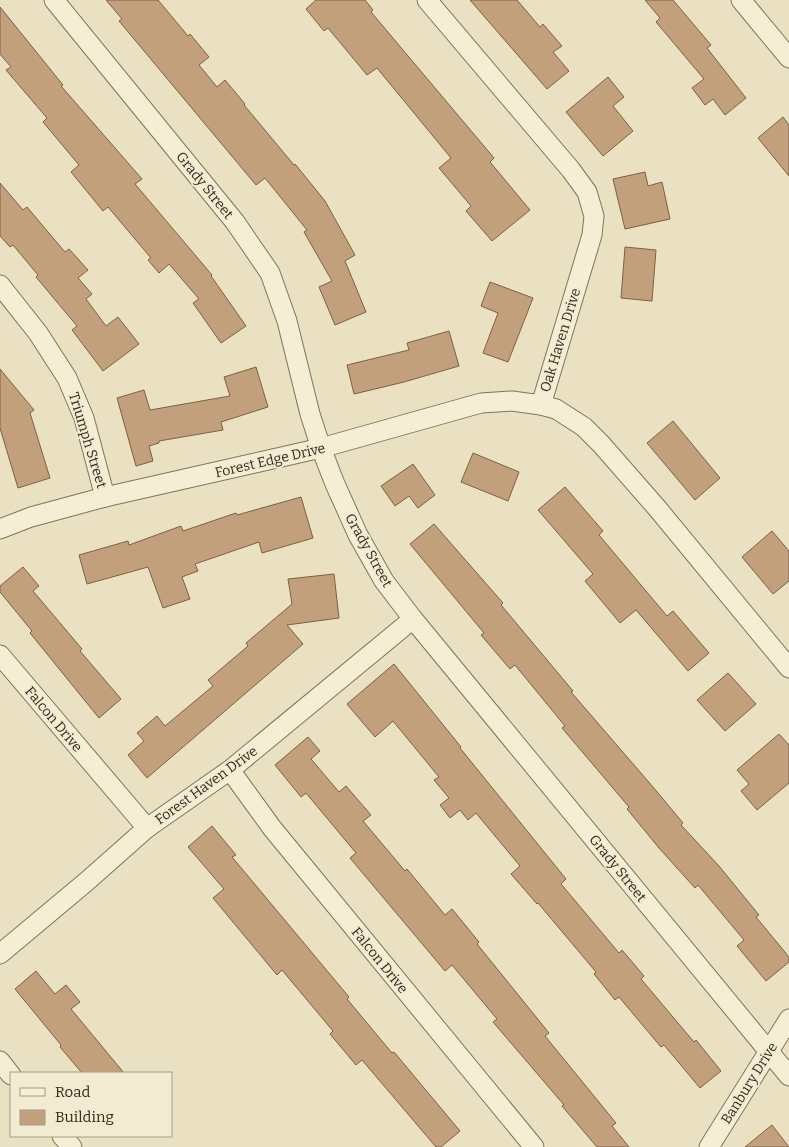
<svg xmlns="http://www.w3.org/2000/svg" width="789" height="1147" viewBox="0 0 789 1147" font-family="Bitter,serif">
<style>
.building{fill:#c3a07c;stroke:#7d6044}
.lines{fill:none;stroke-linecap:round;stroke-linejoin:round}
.street-casing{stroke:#81735b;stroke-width:21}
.street{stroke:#f5eed4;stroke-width:19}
.labels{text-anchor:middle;stroke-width:4;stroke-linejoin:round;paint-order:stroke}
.street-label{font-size:14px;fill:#322a1e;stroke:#f1ebd1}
</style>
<rect width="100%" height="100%" fill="#e9e1c2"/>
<!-- building -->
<g class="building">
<path d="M106,0h52l30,36 2,-2 19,23 -10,8 18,22 8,-7 20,24 -1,1 50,60 1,-1 30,37 30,54 -10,6 21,51 -31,13 -16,-38 13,-6 -28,-49 3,-2 -42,-52 -9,7 -137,-164 3,-2z"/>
<path d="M316,0h49l8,10 -2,2 123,146 -4,4 40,48 -38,31 -26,-30 5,-5 -32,-38 12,-10 -74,-90 -10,7 -39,-47 -4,3 -18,-22z"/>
<path d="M470,0h47l23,27 3,-3 19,22 -9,6 16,19 -22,18z"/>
<path d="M645,0h28l38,45 -4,3 39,50 -21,17 -12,-16 -8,6 -13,-17 12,-9 -48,-57 4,-4z"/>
<path d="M0,7l63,78 -2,1 81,93 -7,5 77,91 -1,1 35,50 -25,17 -28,-40 6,-4 -30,-35 -10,9 -11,-13 3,-2 -43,-51 -5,4 -32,-39 8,-7 -36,-43 4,-4 -41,-48 5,-3 -11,-13z"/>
<path d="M608,77l16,20 -11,9 20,25 -30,25 -37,-44z"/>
<path d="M783,117l6,8v51l-31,-38z"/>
<path d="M645,172l3,14 14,-4 8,37 -45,10 -12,-50z"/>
<path d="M0,183l23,27 4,-3 38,45 4,-3 19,21 -10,8 14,16 -6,5 20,27 12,-9 21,27 -36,27 -31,-41 5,-4 -41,-49 2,-2 -25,-30 -3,2 -10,-11z"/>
<path d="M625,247l31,3 -4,51 -31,-3z"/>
<path d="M490,282l43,16 -25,64 -25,-9 15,-40 -17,-7z"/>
<path d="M449,331l10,35 -55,16 -50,12 -7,-29 62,-15 -2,-7z"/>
<path d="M256,367l12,40 -47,15 2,8 -64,11v2l-10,3 4,15 -17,5 -19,-68 27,-8 6,20 80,-14 -6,-19z"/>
<path d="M0,369l34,41 -4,3 20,65 -32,10 -18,-60z"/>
<path d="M673,421l47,57 -25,22 -48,-57z"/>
<path d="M473,453l46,19 -11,29 -47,-19z"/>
<path d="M413,464l22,31 -17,13 -9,-12 -14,10 -14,-20z"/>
<path d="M565,487l38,44 -4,4 68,81 6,-5 36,42 -21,18 -52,-61 -16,13 -35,-42 8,-7 -55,-64z"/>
<path d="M301,497l12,41 -51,15 -3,-11 -64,22 3,7 -16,6 8,22 -27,9 -15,-41 -61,17 -8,-29 49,-14 1,4 52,-19 2,5 53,-18 1,2z"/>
<path d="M434,524l69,79 -2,2 72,86 -2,1 82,95 30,36 -2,2 38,41 40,49 -3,2 33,40v5l-23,19 -29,-35 7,-6 -46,-55 -3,3 -36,-40 -32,-39 2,-2 -67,-79 3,-2 -50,-61 -5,4 -29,-34 3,-2 -74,-89z"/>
<path d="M772,531l17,20v30l-16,13 -31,-37z"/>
<path d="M23,567l16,19 -6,5 49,58 -2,2 41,48 -22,19 -69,-85 2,-2 -32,-39v-6z"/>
<path d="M334,574l5,44 -52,7 16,19 -156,134 -19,-23 16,-14 -7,-8 20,-17 8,10 48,-40 -5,-6 40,-34 -2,-3 46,-39 -4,-25z"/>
<path d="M394,664l67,83 -1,1 106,131 -5,5 58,69 3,-3 22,26 -3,3 53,63 2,-2 25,31 -21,17 -36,-43 -3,2 -42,-50 -4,3 -21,-26 2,-2 -58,-69 -1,1 -26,-30 9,-8 -44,-53 -8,7 -8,-10 -10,8 -10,-13 9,-7 -15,-18 5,-3 -46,-56 -18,16 -28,-33z"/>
<path d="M728,673l28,31 -31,27 -28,-31z"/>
<path d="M779,734l10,11v38l-32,27 -16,-19 8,-7 -12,-14z"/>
<path d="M308,737l12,14 -9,8 28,33 7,-6 25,29 -8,6 42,50 2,-2 38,46 7,-6 27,33 -2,2 72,89 -4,3 71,87 -4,3 17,21h-32l-35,-41 2,-1 -71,-83 4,-3 -45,-54 -7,6 -95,-113 6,-5 -50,-60 -5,4 -26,-32z"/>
<path d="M212,826l24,29 -4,2 117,140 -2,2 45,54 2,-1 66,79 -19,16h-5l-74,-87 -6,5 -26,-31 3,-3 -51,-61 -5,5 -64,-77 11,-9 -36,-42z"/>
<path d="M36,971l19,23 11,-9 14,17 -9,7 53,64h-42l-22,-26 1,-2 -46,-56z"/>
<path d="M772,1125l17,22h-44z"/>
</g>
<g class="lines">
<defs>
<g id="street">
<path d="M54,0l181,222 35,51 17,48 23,93 11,34 14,36 23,51 26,46 29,38 376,457"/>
<path d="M427,0l144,170 16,22 7,24 -2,19 -51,170"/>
<path d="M741,0l48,58"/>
<path d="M0,285l38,48 29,45 17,40 21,79"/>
<path d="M0,529l31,-12 74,-20 216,-49 160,-45 31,-2 29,4 15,4 28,18 17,17 56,64 132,160"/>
<path d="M0,655l147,173"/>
<path d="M230,770l42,58 262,319"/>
<path d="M0,954l86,-72 61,-54 83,-58 183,-151"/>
<path d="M0,1061l11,14"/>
<path d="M62,1136l10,11"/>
<path d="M709,1147l80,-128"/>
</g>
</defs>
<!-- street casing -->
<use href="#street" class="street-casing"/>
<!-- street -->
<use href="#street" class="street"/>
</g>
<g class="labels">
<!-- street labels -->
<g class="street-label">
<text transform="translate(205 185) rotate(51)" y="5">Grady Street</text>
<text transform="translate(560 340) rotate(-73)" y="5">Oak Haven Drive</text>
<text transform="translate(88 440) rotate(73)" y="5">Triumph Street</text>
<text transform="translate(270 460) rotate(-13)" y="5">Forest Edge Drive</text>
<text transform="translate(369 550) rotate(61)" y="5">Grady Street</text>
<text transform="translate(54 719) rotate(50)" y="5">Falcon Drive</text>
<text transform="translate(206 785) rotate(-36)" y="5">Forest Haven Drive</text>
<text transform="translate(618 868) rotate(51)" y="5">Grady Street</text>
<text transform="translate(380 960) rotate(51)" y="5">Falcon Drive</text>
<text transform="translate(749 1083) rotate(-58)" y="5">Banbury Drive</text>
</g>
</g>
<!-- legend -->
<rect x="10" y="1072" width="162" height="65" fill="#f1ebd1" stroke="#a59e89"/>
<rect x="20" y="1088" width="25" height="8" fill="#f5eed4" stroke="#a59e89"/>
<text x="55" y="1097" font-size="15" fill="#322a1e">Road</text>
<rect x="20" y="1110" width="25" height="15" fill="#c3a07c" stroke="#a59e89"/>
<text x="55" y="1122" font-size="15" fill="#322a1e">Building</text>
</svg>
